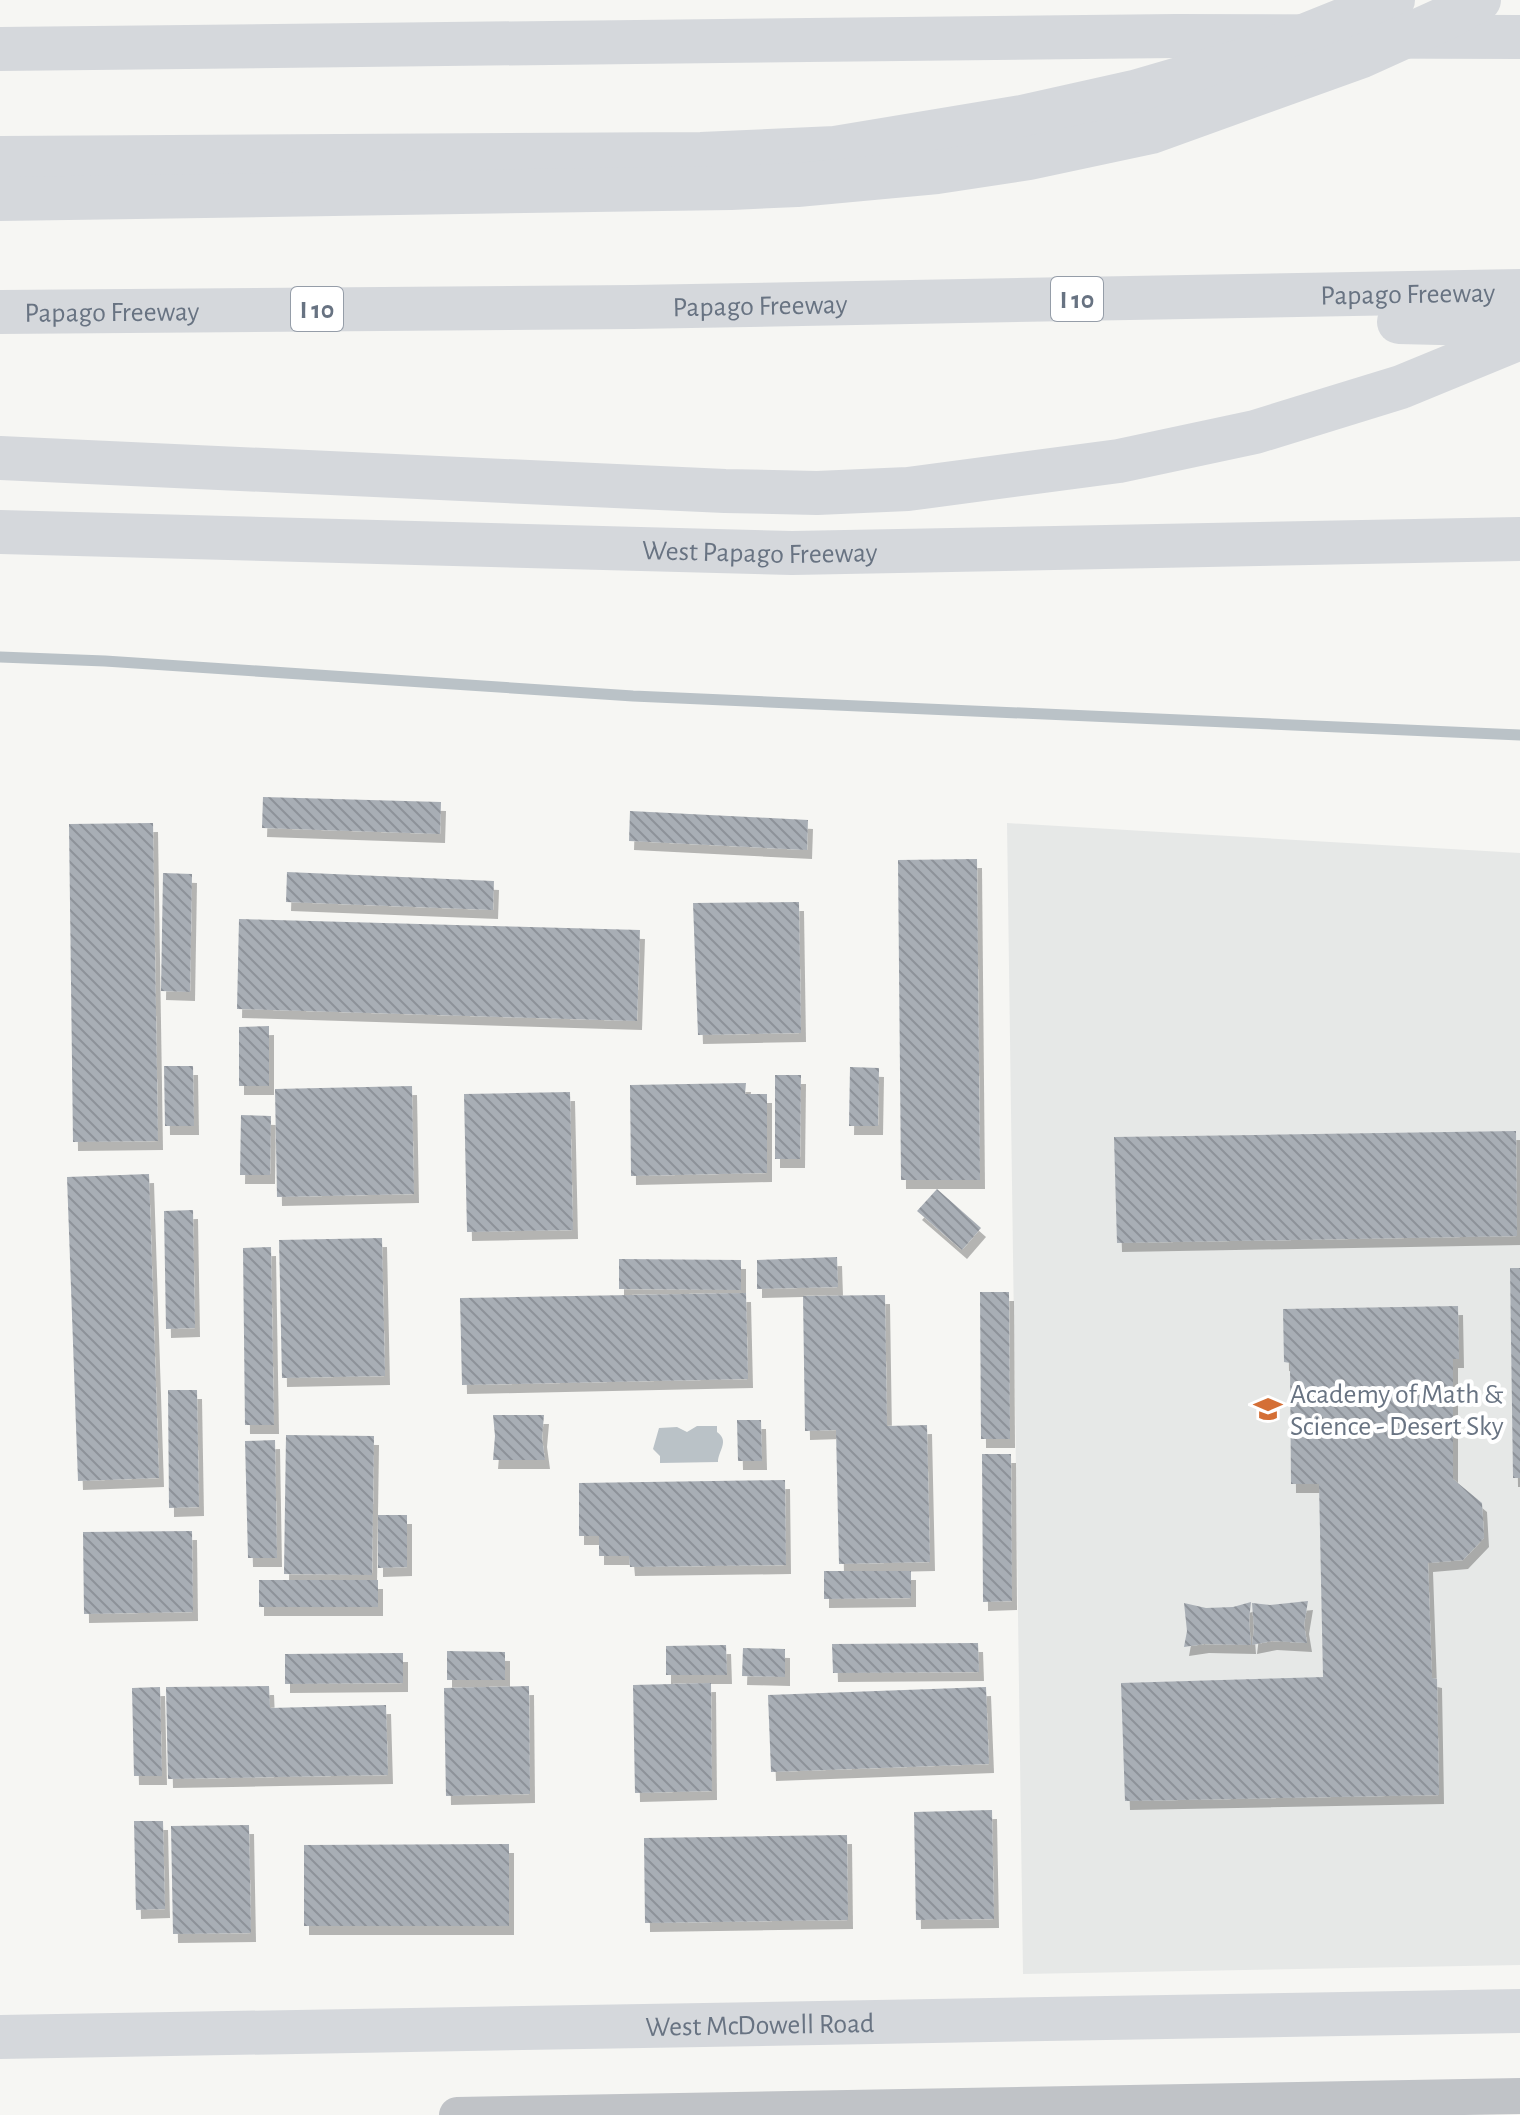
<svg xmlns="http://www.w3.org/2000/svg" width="1520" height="2115" viewBox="0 0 1520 2115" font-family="'Alegreya Sans',sans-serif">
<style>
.built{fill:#e6e8e7}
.water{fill:#bac2c7}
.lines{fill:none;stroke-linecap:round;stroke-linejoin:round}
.stream{stroke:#bac2c7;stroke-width:11}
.building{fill:url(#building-back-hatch);filter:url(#shadow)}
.minor{stroke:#c0c3c7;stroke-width:36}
.major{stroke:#d5d8dc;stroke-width:44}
.highway{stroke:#d5d8dc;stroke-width:44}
.labels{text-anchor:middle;stroke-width:8;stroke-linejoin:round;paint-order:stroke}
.shield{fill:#fff;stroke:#959da8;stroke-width:2}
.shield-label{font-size:26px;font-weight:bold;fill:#687382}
.street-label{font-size:28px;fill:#687382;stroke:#fff}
.poi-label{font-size:28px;fill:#687382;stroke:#fff;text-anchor:start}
</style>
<defs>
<pattern id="building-back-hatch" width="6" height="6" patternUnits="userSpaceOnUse" patternTransform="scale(2)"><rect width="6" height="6" fill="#a8aeb5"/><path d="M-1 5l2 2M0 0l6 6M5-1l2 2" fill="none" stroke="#8d9299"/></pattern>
<filter id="shadow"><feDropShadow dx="5" dy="9" stdDeviation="0" flood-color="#0004"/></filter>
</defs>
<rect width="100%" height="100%" fill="#f6f6f3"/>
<!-- built -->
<path class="built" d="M1007,823l513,30v1112l-497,9z"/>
<!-- water -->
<path class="water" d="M697,1426h20v6c13,9 1,19 1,30l-58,1v-7l-7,-7 6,-21 18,-1 10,5z"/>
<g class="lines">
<!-- stream -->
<path class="stream" d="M0,657l105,4 528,35 887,39"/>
</g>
<!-- building -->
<g class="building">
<path d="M263,797l178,5 -1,32 -178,-6z"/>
<path d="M630,811l178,9 -1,30 -178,-9z"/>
<path d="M153,823l5,318 -85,1 -4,-318z"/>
<path d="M977,859l3,321h-79l-3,-320z"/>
<path d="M287,872l207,9 -1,29 -207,-8z"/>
<path d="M163,873l29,1 -2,118 -29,-1z"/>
<path d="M799,902l2,131 -103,2 -5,-132z"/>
<path d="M239,919l401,11 -3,91 -400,-12z"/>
<path d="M269,1026v60h-30v-59z"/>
<path d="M164,1066h29l1,60h-29z"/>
<path d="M850,1067l29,1 -1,58h-29z"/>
<path d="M775,1075h26l-1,84h-25z"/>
<path d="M746,1083l-1,11h22v79l-136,3 -1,-91z"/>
<path d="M412,1086l2,108 -137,3 -2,-108z"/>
<path d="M570,1092l3,138 -106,2 -3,-138z"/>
<path d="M241,1115l30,1 -1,59h-30z"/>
<path d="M1516,1131l1,105 -400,7 -3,-106z"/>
<path d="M149,1174l10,304 -81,3 -11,-304z"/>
<path d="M937,1189l44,39 -19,22 -45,-39z"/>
<path d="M193,1210l2,118 -29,1 -2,-118z"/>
<path d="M382,1238l3,138 -103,2 -3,-138z"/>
<path d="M271,1247l3,178h-29l-2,-177z"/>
<path d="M837,1257l1,30 -81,2v-29z"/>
<path d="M619,1259l122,1v30l-122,-1z"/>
<path d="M1510,1268h10v210h-7z"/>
<path d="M980,1292h29l1,147h-29z"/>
<path d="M746,1293l2,86 -286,6 -2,-87z"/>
<path d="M885,1295l2,131 40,-1 3,137 -91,2 -3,-134 -31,1 -2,-135z"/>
<path d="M1458,1306l1,53h-6v120l29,24 2,35 -21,22 -35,3 4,115 5,1 2,116 -314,6 -4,-118 202,-6 -4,-193h-28l-1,-121 -6,-1 -1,-53z"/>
<path d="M168,1390h29l2,117 -30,1z"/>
<path d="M493,1415h51l-2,23 3,22h-52l2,-24z"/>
<path d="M737,1420h24l1,41h-24z"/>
<path d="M286,1435l88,1 -2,139 -88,-1z"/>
<path d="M275,1440l2,118h-29l-3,-117z"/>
<path d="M982,1454h29l1,147 -29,1z"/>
<path d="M785,1480l1,85 -156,2 -1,-11h-30v-20h-20v-53z"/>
<path d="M378,1515h29v52l-29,1z"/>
<path d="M192,1531l1,81 -109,2 -1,-82z"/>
<path d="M824,1571h87v27l-87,1z"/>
<rect x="259" y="1580" width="119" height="27"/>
<path d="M1308,1601l-4,24 3,18 -35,-2 -20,4 2,-16 -2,-26 18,2z"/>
<path d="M1251,1602l-2,18 2,25 -47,-1 -20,3 3,-16 -3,-28 22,5 27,-1z"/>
<path d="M978,1643l1,29 -146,1 -1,-29z"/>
<path d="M726,1645l1,30h-61v-29z"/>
<path d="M743,1648l42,1v28l-43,-1z"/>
<path d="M447,1651l58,1v28h-58z"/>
<path d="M403,1653v30l-118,1v-30z"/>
<path d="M711,1683l1,108 -77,2 -2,-108z"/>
<path d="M269,1686l1,22 116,-3 2,70 -220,4 -2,-92z"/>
<path d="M529,1686l1,108 -84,2 -2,-108z"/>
<path d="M160,1687l2,89h-28l-2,-88z"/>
<path d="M986,1687l3,77 -218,8 -3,-77z"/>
<path d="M992,1810l2,109 -78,1 -2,-108z"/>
<path d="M134,1821h29l2,88 -29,1z"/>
<path d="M249,1825l2,108 -78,1 -2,-108z"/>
<path d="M847,1835l1,85 -203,3 -1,-85z"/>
<path d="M509,1844v82h-205v-81z"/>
</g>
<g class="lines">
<!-- minor -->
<path class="minor" d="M457,2115l1063,-19"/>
<!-- major -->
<g class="major">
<path id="s1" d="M0,532l792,21 728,-14"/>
<path id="s2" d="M0,2037l1520,-26"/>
</g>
<!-- highway -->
<g class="highway">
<path d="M0,49l1176,-13 344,1"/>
<path d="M0,158l701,-4 134,-6 187,-31 112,-25 110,-32 149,-60"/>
<path d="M0,199l731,-11 66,-3 140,-13 92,-14 122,-26 211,-76 84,-38 33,-18"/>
<path id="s3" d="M0,312l633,-5 887,-16"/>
<path d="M1399,322l121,3"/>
<path d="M0,458l725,33 92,2 91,-4 211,-28 136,-29 146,-45 119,-49"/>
</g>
</g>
<!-- icons -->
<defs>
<symbol id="school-bare" viewBox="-9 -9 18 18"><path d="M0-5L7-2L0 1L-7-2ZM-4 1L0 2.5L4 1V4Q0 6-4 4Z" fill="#d46f36" stroke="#fff" stroke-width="2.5" paint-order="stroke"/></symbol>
</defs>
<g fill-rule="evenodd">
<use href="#school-bare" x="1248" y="1389" width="40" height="40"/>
</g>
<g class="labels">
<!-- shield labels -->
<g class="shield">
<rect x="1051" y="277" width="52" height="44" rx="6"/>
<rect x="291" y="287" width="52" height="44" rx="6"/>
</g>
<g class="shield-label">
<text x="1077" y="308">I 10</text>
<text x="317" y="318">I 10</text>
</g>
<!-- street labels -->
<g class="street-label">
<text dy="10" stroke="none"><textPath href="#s3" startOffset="1408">Papago Freeway</textPath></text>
<text dy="10" stroke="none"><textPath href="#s3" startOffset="760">Papago Freeway</textPath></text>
<text dy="10" stroke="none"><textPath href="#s3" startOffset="112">Papago Freeway</textPath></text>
<text dy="10" stroke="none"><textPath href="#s1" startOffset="760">West Papago Freeway</textPath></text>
<text dy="10" stroke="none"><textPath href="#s2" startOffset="760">West McDowell Road</textPath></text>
</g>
<!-- poi labels -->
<g class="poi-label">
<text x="1290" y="1403">Academy of Math &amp;<tspan x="1290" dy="32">Science - Desert Sky</tspan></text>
</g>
</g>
</svg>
